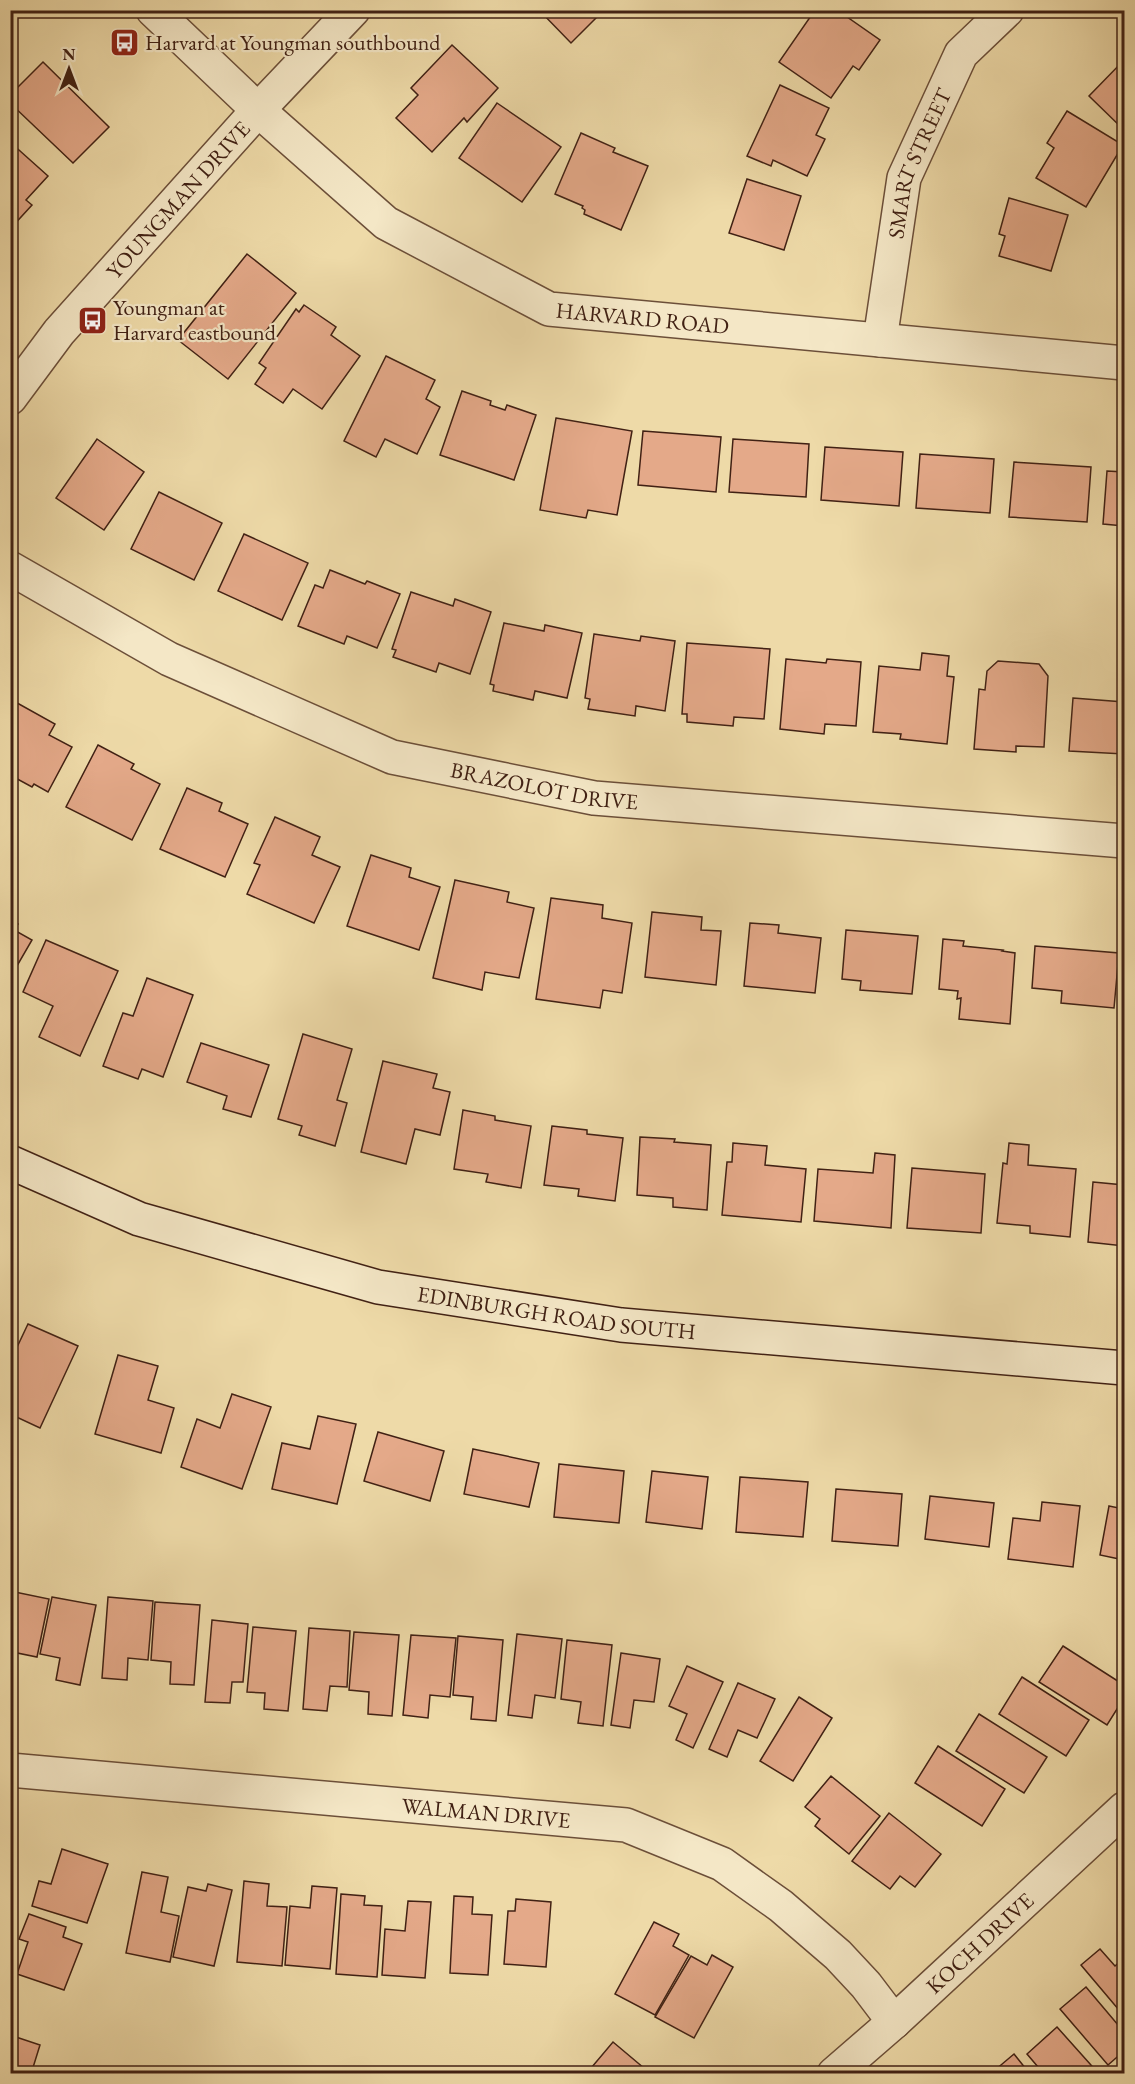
<svg xmlns="http://www.w3.org/2000/svg" width="1135" height="2084" viewBox="0 0 1135 2084" font-family="'EB Garamond',serif">
<style>
.building{fill:#e4a989;stroke:#412114;stroke-width:1.5}
.lines{fill:none;stroke-linecap:round;stroke-linejoin:round}
.street-casing{stroke:#6c4f39;stroke-width:36}
.secondary-casing{stroke:#412114;stroke-width:36}
.street{stroke:#f4e7c6;stroke-width:33}
.secondary{stroke:#f4e7c6;stroke-width:33}
.labels{text-anchor:middle;stroke-width:4.5;stroke-linejoin:round;paint-order:stroke}
.poi-label{font-size:22px;fill:#412114;stroke:#f4e7c6;text-anchor:start}
.street-label{font-size:22px;fill:#412114;stroke:#f4e7c6}
</style>
<rect width="100%" height="100%" fill="#eedaa8"/>
<filter id="stains"><feTurbulence type="fractalNoise" baseFrequency=".00333" numOctaves="4"/><feColorMatrix values="0 0 0 0 .2 0 0 0 0 .09 0 0 0 0 .02 0 0 0 .5 -.17"/></filter>
<radialGradient id="worn" r=".72"><stop offset=".6" stop-color="#630" stop-opacity="0"/><stop offset="1" stop-color="#630" stop-opacity=".3"/></radialGradient>
<!-- building -->
<g class="building">
<path d="M539,10h65l-33,33z"/>
<path d="M815,10h22l43,30 -21,30 -6,-4 -22,32 -52,-36z"/>
<path d="M452,45l46,43 -31,34 -3,-4 -32,34 -36,-34 22,-23 -7,-7z"/>
<path d="M1124,60v70l-35,-34z"/>
<path d="M43,62l66,65 -36,36 -63,-60v-8z"/>
<path d="M780,85l49,23 -13,27 9,4 -18,37 -34,-16 -2,6 -24,-10z"/>
<path d="M497,103l64,44 -39,55 -63,-44z"/>
<path d="M1067,111l56,34 -37,62 -50,-29 18,-30 -7,-5z"/>
<path d="M581,133l34,15 -2,4 35,14 -27,64 -37,-16 1,-4 -3,-2 1,-2 -28,-12z"/>
<path d="M10,142l38,34 -22,24 6,5 -22,24z"/>
<path d="M747,179l54,17 -17,54 -55,-17z"/>
<path d="M1009,198l59,17 -17,56 -52,-15 6,-20 -6,-2z"/>
<path d="M247,254l49,39 -68,86 -50,-39z"/>
<path d="M304,305l32,22 -5,8 29,21 -38,53 -29,-20 -10,14 -28,-19 11,-16 -7,-5 37,-54 3,3z"/>
<path d="M386,356l49,24 -9,19 14,8 -23,47 -32,-15 -9,18 -32,-16z"/>
<path d="M462,391l29,10 -1,4 15,5 2,-5 29,10 -22,65 -74,-25z"/>
<path d="M556,418l76,13 -15,84 -29,-5 -2,8 -46,-8z"/>
<path d="M643,431l78,6 -5,55 -78,-7z"/>
<path d="M97,439l47,33 -40,58 -48,-32z"/>
<path d="M733,439l76,5 -3,53 -77,-5z"/>
<path d="M825,447l78,5 -4,54 -78,-6z"/>
<path d="M920,454l74,5 -4,54 -74,-5z"/>
<path d="M1014,462l77,5 -4,55 -78,-5z"/>
<path d="M1107,471l17,1v54l-21,-2z"/>
<path d="M159,492l63,31 -28,57 -63,-31z"/>
<path d="M244,534l64,29 -26,57 -64,-29z"/>
<path d="M330,570l35,14 2,-3 33,13 -23,54 -30,-12 -3,8 -46,-18 17,-41 8,3z"/>
<path d="M411,592l42,14 2,-7 36,13 -21,62 -31,-11 -3,9 -43,-15 3,-7 -4,-1z"/>
<path d="M504,623l40,8 1,-6 37,8 -15,65 -32,-7 -2,9 -40,-9 1,-6 -4,-1z"/>
<path d="M594,634l46,7 1,-5 34,5 -10,70 -29,-5 -1,10 -47,-7 2,-10 -5,-1z"/>
<path d="M687,643l83,6 -6,70 -30,-2 -1,9 -46,-4v-8h-5z"/>
<path d="M922,653l27,3 -2,20 7,1 -7,67 -47,-5 1,-5 -28,-2 6,-66 41,4z"/>
<path d="M786,659l40,4 1,-4 34,3 -5,64 -31,-2 -1,10 -44,-5z"/>
<path d="M998,661l41,3 9,12 -4,71 -28,-1v6l-42,-3 5,-60 6,1 2,-19z"/>
<path d="M1073,698l51,4v52l-55,-3z"/>
<path d="M10,699l45,25 -6,11 23,12 -24,45 -14,-8 -2,3 -22,-12z"/>
<path d="M98,745l36,19 -3,5 29,15 -28,56 -66,-33z"/>
<path d="M187,788l35,15 -3,8 29,13 -23,53 -65,-28z"/>
<path d="M275,817l45,20 -8,18 28,12 -26,56 -67,-29 13,-29 -6,-2z"/>
<path d="M371,855l40,13 -2,9 31,10 -21,63 -72,-24z"/>
<path d="M455,880l54,12 -2,10 27,6 -15,70 -34,-6 -3,18 -49,-12z"/>
<path d="M551,898l52,7 -1,13 30,5 -10,70 -19,-3 -3,18 -64,-9z"/>
<path d="M652,912l50,5 -1,13 20,1 -5,54 -71,-8z"/>
<path d="M10,920l8,4 -4,6 18,10 -22,38z"/>
<path d="M750,923l29,2 -1,8 43,5 -6,55 -71,-7z"/>
<path d="M846,930l72,6 -6,58 -52,-4 1,-9 -19,-2z"/>
<path d="M943,939l21,2 -1,5 40,4 -1,1 13,2 -5,71 -51,-5 2,-21 -4,1 1,-8 -19,-2z"/>
<path d="M46,940l72,31 -38,85 -41,-19 14,-31 -30,-14z"/>
<path d="M1035,946l84,7 -5,55 -53,-5 1,-12 -30,-3z"/>
<path d="M147,978l46,17 -30,82 -21,-8 -4,10 -35,-13 20,-53 10,3z"/>
<path d="M303,1034l49,15 -15,51 10,3 -12,43 -36,-11 3,-9 -24,-7z"/>
<path d="M201,1043l68,22 -18,52 -28,-8 4,-13 -40,-14z"/>
<path d="M383,1061l54,13 -4,14 17,4 -10,43 -25,-6 -9,35 -45,-12z"/>
<path d="M463,1110l32,6v4l36,6 -10,62 -35,-6 2,-8 -34,-5z"/>
<path d="M552,1126l35,4v4l36,4 -8,63 -37,-5 1,-7 -35,-4z"/>
<path d="M640,1137l35,2 -1,3 37,3 -4,65 -34,-3v-9l-36,-3z"/>
<path d="M733,1143l34,3 -2,19 41,4 -5,53 -79,-7 5,-53h5z"/>
<path d="M1009,1143l20,2 -1,20 48,4 -6,68 -40,-4v-7l-33,-3 6,-60 4,1z"/>
<path d="M875,1153l20,2 -4,73 -77,-7 4,-52 55,4z"/>
<path d="M912,1168l73,6 -4,59 -74,-5z"/>
<path d="M1093,1182l31,3v61l-36,-4z"/>
<path d="M28,1324l50,22 -38,82 -30,-14v-52z"/>
<path d="M118,1355l40,11 -10,34 26,8 -13,45 -66,-19z"/>
<path d="M232,1394l39,13 -29,82 -61,-22 16,-48 23,9z"/>
<path d="M318,1416l38,8 -19,80 -65,-15 10,-46 28,6z"/>
<path d="M378,1432l66,19 -14,50 -66,-20z"/>
<path d="M473,1449l66,14 -10,44 -65,-13z"/>
<path d="M559,1464l65,7 -5,52 -65,-6z"/>
<path d="M652,1471l56,6 -6,52 -56,-7z"/>
<path d="M740,1477l68,5 -5,55 -67,-5z"/>
<path d="M836,1489l66,5 -4,52 -66,-5z"/>
<path d="M930,1496l64,7 -5,44 -64,-8z"/>
<path d="M1042,1502l38,4 -7,61 -65,-8 5,-41 27,3z"/>
<path d="M1109,1506l15,3v51l-24,-5z"/>
<path d="M10,1591l39,8 -12,58 -20,-4 -4,22 -3,-1z"/>
<path d="M52,1597l44,8 -16,80 -24,-5 4,-22 -20,-4z"/>
<path d="M108,1597l45,4 -5,59 -20,-2 -1,22 -25,-2z"/>
<path d="M155,1602l45,3 -6,80 -24,-1 1,-22 -20,-2z"/>
<path d="M212,1620l36,4 -5,58h-11l-2,21 -25,-1z"/>
<path d="M253,1627l43,4 -8,80 -24,-2 1,-16 -18,-1z"/>
<path d="M309,1628l41,3 -3,56 -17,-1 -3,25 -24,-2z"/>
<path d="M354,1632l45,3 -7,81 -24,-2 1,-22 -20,-2z"/>
<path d="M517,1634l45,5 -7,59 -20,-3 -3,23 -24,-3z"/>
<path d="M411,1635l45,3 -6,59 -20,-2 -2,23 -25,-3z"/>
<path d="M458,1636l45,4 -7,81 -25,-2 2,-22 -20,-2z"/>
<path d="M567,1640l45,5 -9,81 -25,-3 3,-21 -20,-3z"/>
<path d="M1063,1646l61,39v13l-17,27 -68,-43z"/>
<path d="M621,1653l39,6 -6,43 -20,-2 -4,28 -19,-3z"/>
<path d="M687,1666l36,16 -30,66 -17,-8 11,-26 -18,-8z"/>
<path d="M1022,1677l67,43 -23,36 -67,-42z"/>
<path d="M738,1683l37,16 -18,39 -19,-8 -11,27 -18,-8z"/>
<path d="M799,1697l33,21 -39,63 -33,-20z"/>
<path d="M979,1714l68,43 -23,36 -68,-42z"/>
<path d="M938,1746l67,43 -23,37 -67,-43z"/>
<path d="M831,1776l49,40 -31,38 -34,-28 5,-7 -15,-12z"/>
<path d="M889,1813l52,41 -26,33 -15,-11 -10,13 -38,-28z"/>
<path d="M62,1849l46,15 -21,59 -55,-17 7,-25 12,3z"/>
<path d="M142,1872l26,5 -7,35 18,4 -9,46 -44,-9z"/>
<path d="M244,1881l25,3 -2,22 20,1 -5,59 -45,-4z"/>
<path d="M208,1884l24,6 -18,76 -41,-9 15,-70 18,4z"/>
<path d="M312,1886l25,2 -7,81 -45,-4 5,-59 20,2z"/>
<path d="M341,1894l24,2 -1,9 18,1 -5,71 -41,-3z"/>
<path d="M454,1896l19,1 -1,17 20,1 -4,60 -38,-2z"/>
<path d="M516,1899l35,3 -5,65 -42,-3 4,-53h7z"/>
<path d="M408,1901l23,1 -6,76 -43,-3 3,-46 20,2z"/>
<path d="M29,1914l37,13 -3,10 19,7 -18,46 -47,-16 11,-32 -9,-3z"/>
<path d="M654,1922l25,12 -6,12 16,9 -34,60 -40,-21z"/>
<path d="M1100,1949l15,17 9,-8v58l-43,-51z"/>
<path d="M712,1955l21,12 -39,71 -39,-21 36,-61 16,9z"/>
<path d="M1086,1987l38,45v19l-16,14 -48,-56z"/>
<path d="M1057,2027l42,47h-55l-17,-20z"/>
<path d="M10,2035l30,10 -9,29h-21z"/>
<path d="M613,2042l38,32h-65z"/>
<path d="M1014,2054l16,20h-32l-3,-4z"/>
</g>
<g class="lines">
<defs>
<g id="street">
<path id="s1" d="M153,10l105,100 128,113 163,86 575,54"/>
<path id="s2" d="M880,340l24,-162 57,-124 46,-44"/>
<path id="s3" d="M10,398l49,-66 199,-222 95,-100"/>
<path id="s4" d="M10,568l159,91 223,98 202,41 530,43"/>
<path id="s5" d="M10,1770l616,55 96,39 59,42 57,49 28,30 28,37"/>
<path id="s6" d="M834,2074l60,-52 230,-213"/>
</g>
<g id="secondary">
<path id="s7" d="M10,1162l129,57 239,68 243,38 503,43"/>
</g>
</defs>
<!-- street casing -->
<use href="#street" class="street-casing"/>
<!-- secondary casing -->
<use href="#secondary" class="secondary-casing"/>
<!-- street -->
<use href="#street" class="street"/>
<!-- secondary -->
<use href="#secondary" class="secondary"/>
</g>
<!-- icons -->
<defs>
<symbol id="bus-square" viewBox="-11 -11 22 22"><rect x="-9" y="-9" width="18" height="18" rx="4" fill="#8f2418" stroke="#f4e7c6"/><path d="M-5-6H5V4H4V6H2V4H-2V6H-4V4H-5ZM-3.5-4V0h7V-4ZM-3.5 1.2v1.5H-2V1.2ZM2 1.2v1.5H3.5V1.2Z" fill="#fff"/></symbol>
</defs>
<g fill-rule="evenodd">
<use href="#bus-square" x="108" y="26" width="33" height="33"/>
<use href="#bus-square" x="76" y="304" width="33" height="33"/>
</g>
<g class="labels">
<!-- poi labels -->
<g class="poi-label">
<text x="145" y="50">Harvard at Youngman southbound</text>
<text x="113" y="315">Youngman at<tspan x="113" dy="25">Harvard eastbound</tspan></text>
</g>
<!-- street labels -->
<g class="street-label">
<text dy="8" stroke="none"><textPath href="#s2" startOffset="182">SMART STREET</textPath></text>
<text dy="8" stroke="none"><textPath href="#s3" startOffset="260">YOUNGMAN DRIVE</textPath></text>
<text dy="8" stroke="none"><textPath href="#s1" startOffset="594">HARVARD ROAD</textPath></text>
<text dy="8" stroke="none"><textPath href="#s4" startOffset="582">BRAZOLOT DRIVE</textPath></text>
<text dy="8" stroke="none"><textPath href="#s7" startOffset="570">EDINBURGH ROAD SOUTH</textPath></text>
<text dy="8" stroke="none"><textPath href="#s5" startOffset="478">WALMAN DRIVE</textPath></text>
<text dy="8" stroke="none"><textPath href="#s6" startOffset="196">KOCH DRIVE</textPath></text>
</g>
</g>
<!-- margin -->
<rect width="1135" height="2084" fill="none" stroke="#eedaa8" stroke-width="36"/>
<rect x="12" y="12" width="1111" height="2060" fill="none" stroke="#412114" stroke-width="3"/>
<rect x="18" y="18" width="1099" height="2048" fill="none" stroke="#412114" stroke-width="1.5"/>
<!-- north arrow -->
<g transform="translate(69 69)" stroke="#f4e7c6" stroke-width="4.5" paint-order="stroke">
<path d="M0-4.5L10 22L0 15L-10 22Z" fill="#412114"/>
<text y="-9" font-size="16" font-weight="bold" text-anchor="middle" fill="#412114">N</text>
</g>
<rect width="100%" height="100%" filter="url(#stains)"/>
<rect width="100%" height="100%" fill="url(#worn)"/>
</svg>
